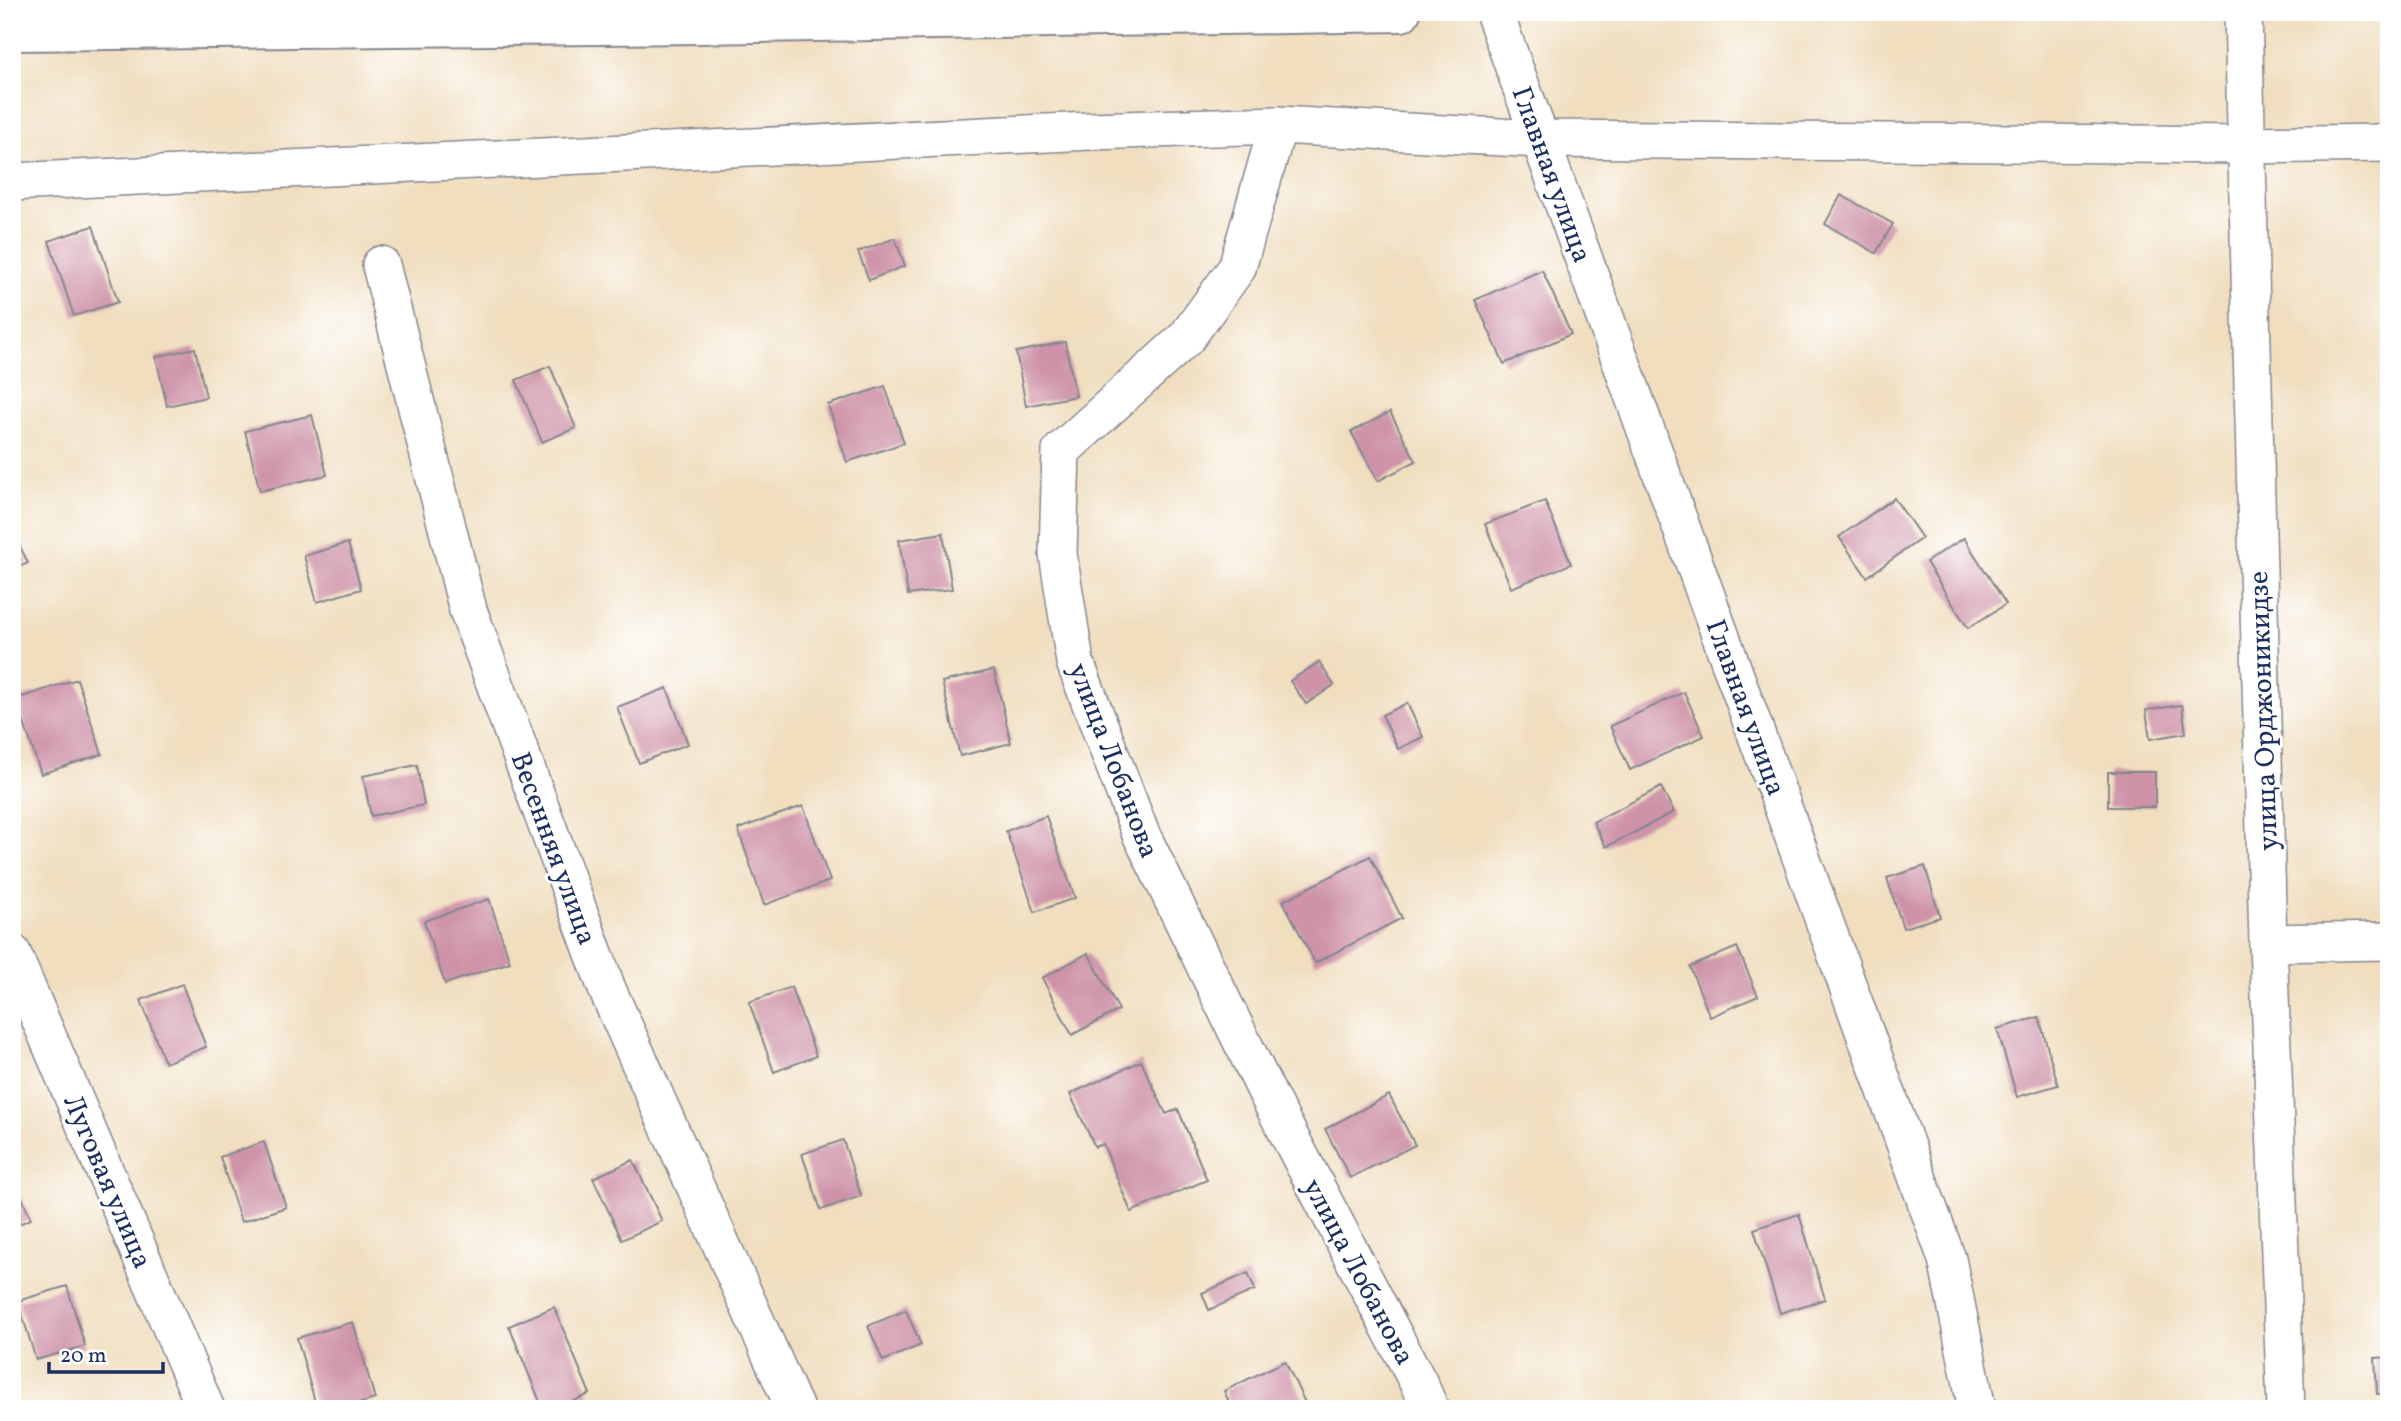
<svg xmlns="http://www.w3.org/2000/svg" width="2401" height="1421" viewBox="0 0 2401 1421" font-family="Vollkorn,serif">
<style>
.building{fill:#ce93a8}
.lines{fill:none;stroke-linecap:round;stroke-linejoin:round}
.minor-casing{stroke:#86868e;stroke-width:40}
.major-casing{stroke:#86868e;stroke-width:42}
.minor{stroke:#fff;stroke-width:37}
.major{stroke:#fff;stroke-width:38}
.labels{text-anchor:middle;stroke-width:6;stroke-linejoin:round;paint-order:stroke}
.street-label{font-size:28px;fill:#1b2f5e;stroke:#fff}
</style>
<rect width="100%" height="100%" fill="#fff"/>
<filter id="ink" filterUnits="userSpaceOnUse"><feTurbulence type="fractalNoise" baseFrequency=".0143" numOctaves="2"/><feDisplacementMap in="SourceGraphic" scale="14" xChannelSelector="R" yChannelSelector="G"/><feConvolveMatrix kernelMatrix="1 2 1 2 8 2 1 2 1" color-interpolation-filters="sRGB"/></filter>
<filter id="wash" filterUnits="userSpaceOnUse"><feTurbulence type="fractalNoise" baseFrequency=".00686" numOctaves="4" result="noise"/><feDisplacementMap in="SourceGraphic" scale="28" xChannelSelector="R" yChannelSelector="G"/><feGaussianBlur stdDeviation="1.57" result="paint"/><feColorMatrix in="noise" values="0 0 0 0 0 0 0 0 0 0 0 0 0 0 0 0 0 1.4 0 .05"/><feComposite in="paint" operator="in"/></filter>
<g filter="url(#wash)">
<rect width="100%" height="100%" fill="#f0debf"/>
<g id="blocks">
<!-- building -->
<g class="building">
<path d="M1841,195l52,29 -17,29 -51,-29z"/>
<path d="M93,226l25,76 -44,14 -25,-75z"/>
<path d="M895,238l10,28 -36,14 -11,-28z"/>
<path d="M1542,270l29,64 -67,30 -29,-64z"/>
<path d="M1065,342l11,54 -50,10 -10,-54z"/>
<path d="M195,348l11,49 -39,9 -11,-49z"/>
<path d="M550,366l26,62 -34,14 -26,-62z"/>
<path d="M885,386l19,57 -57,19 -19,-57z"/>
<path d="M1390,412l26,49 -38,20 -27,-49z"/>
<path d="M312,415l15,60 -67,16 -15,-60z"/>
<path d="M1894,498l28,40 -55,39 -28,-40z"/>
<path d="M1545,501l26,63 -60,24 -26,-64z"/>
<path d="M12,530l16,33 -16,7z"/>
<path d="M943,533l9,56 -44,6 -9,-55z"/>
<path d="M1964,538l42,66 -38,24 -42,-66z"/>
<path d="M348,543l13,46 -44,13 -13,-46z"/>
<path d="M1319,662l15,23 -28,19 -16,-23z"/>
<path d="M994,670l17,73 -51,13 -18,-74z"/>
<path d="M77,679l25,75 -61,20 -25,-75z"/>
<path d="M667,688l21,56 -49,19 -22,-56z"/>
<path d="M1684,692l20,44 -74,34 -20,-44z"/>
<path d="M1407,703l16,34 -25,12 -16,-34z"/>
<path d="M2182,705l4,28 -36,6 -4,-29z"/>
<path d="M417,765l7,40 -53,11 -8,-40z"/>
<rect x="2108" y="772" width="47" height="35"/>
<path d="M1661,787l13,25 -68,35 -13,-25z"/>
<path d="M803,806l27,75 -66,24 -26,-76z"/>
<path d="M1046,816l29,82 -40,14 -29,-81z"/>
<path d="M1370,856l32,62 -87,45 -32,-62z"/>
<path d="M1925,866l15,51 -37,11 -16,-50z"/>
<path d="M489,899l21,63 -65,22 -21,-63z"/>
<path d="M1737,947l21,49 -48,21 -20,-50z"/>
<path d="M1088,953l31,57 -47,25 -30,-57z"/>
<path d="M182,984l24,63 -41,16 -24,-63z"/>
<path d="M791,987l25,69 -42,16 -25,-70z"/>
<path d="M2039,1017l19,68 -41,12 -20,-68z"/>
<path d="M1141,1061l25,53 12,-5 29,71 -76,32 -28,-68 -8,3 -25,-53z"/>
<path d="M1389,1095l26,50 -65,33 -25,-49z"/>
<path d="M843,1140l18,56 -40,14 -19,-56z"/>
<path d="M264,1142l22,65 -45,15 -21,-65z"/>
<path d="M633,1160l29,61 -40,19 -29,-62z"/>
<path d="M12,1174l19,45 -19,8z"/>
<path d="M1799,1214l26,85 -45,14 -26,-84z"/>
<path d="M1248,1273l7,17 -46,20 -7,-17z"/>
<path d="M67,1286l18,60 -49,14 -18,-59z"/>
<path d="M554,1307l36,87 -35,15h-12l-34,-83z"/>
<path d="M906,1310l15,35 -38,16 -15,-35z"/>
<path d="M353,1322l22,77 -34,10h-24l-20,-71z"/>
<path d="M2389,1357v36l-12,1 -2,-36z"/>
<path d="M1285,1361l23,48h-76l-8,-18z"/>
</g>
</g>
</g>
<g filter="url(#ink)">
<use href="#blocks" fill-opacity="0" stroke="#86868e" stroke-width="2"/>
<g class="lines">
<defs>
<g id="minor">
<path d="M1494,12l453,1247 30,150"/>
<path d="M2243,12l25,931 18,466"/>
<path d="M1278,125l-41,143 -51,70 -125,113 -3,103 17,108 65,170 128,263 151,289 11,25"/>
<path d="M12,182l1078,-51 188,-6 262,14 707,6 142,-2"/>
<path d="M381,265l87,345 139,379 188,420"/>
<path d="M2268,943l121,-2"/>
<path d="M12,953l194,456"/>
</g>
<path id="major" d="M12,31l689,-7 700,-12"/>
</defs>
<!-- minor casing -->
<use href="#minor" class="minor-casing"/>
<!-- major casing -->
<use href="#major" class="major-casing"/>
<!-- minor -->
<use href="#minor" class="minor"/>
<!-- major -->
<use href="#major" class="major"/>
</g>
</g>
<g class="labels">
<!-- street labels -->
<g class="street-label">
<text transform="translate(1553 174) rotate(70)" y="10">Главная улица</text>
<text transform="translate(1747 707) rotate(70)" y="10">Главная улица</text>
<text transform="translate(2262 711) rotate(-92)" y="10">улица Орджоникидзе</text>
<text transform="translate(1115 760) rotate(69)" y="10">улица Лобанова</text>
<text transform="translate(555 848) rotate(70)" y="10">Весенняя улица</text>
<text transform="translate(109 1181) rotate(67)" y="10">Луговая улица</text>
<text transform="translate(1360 1271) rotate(62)" y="10">улица Лобанова</text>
</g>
</g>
<!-- margin -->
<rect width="2401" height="1421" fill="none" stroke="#fff" stroke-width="42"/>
<!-- scale -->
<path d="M49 1362v10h114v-10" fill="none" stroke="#1b2f5e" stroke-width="3.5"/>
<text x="60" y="1362" font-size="21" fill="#1b2f5e" stroke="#ffffff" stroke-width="5" paint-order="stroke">20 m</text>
</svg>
